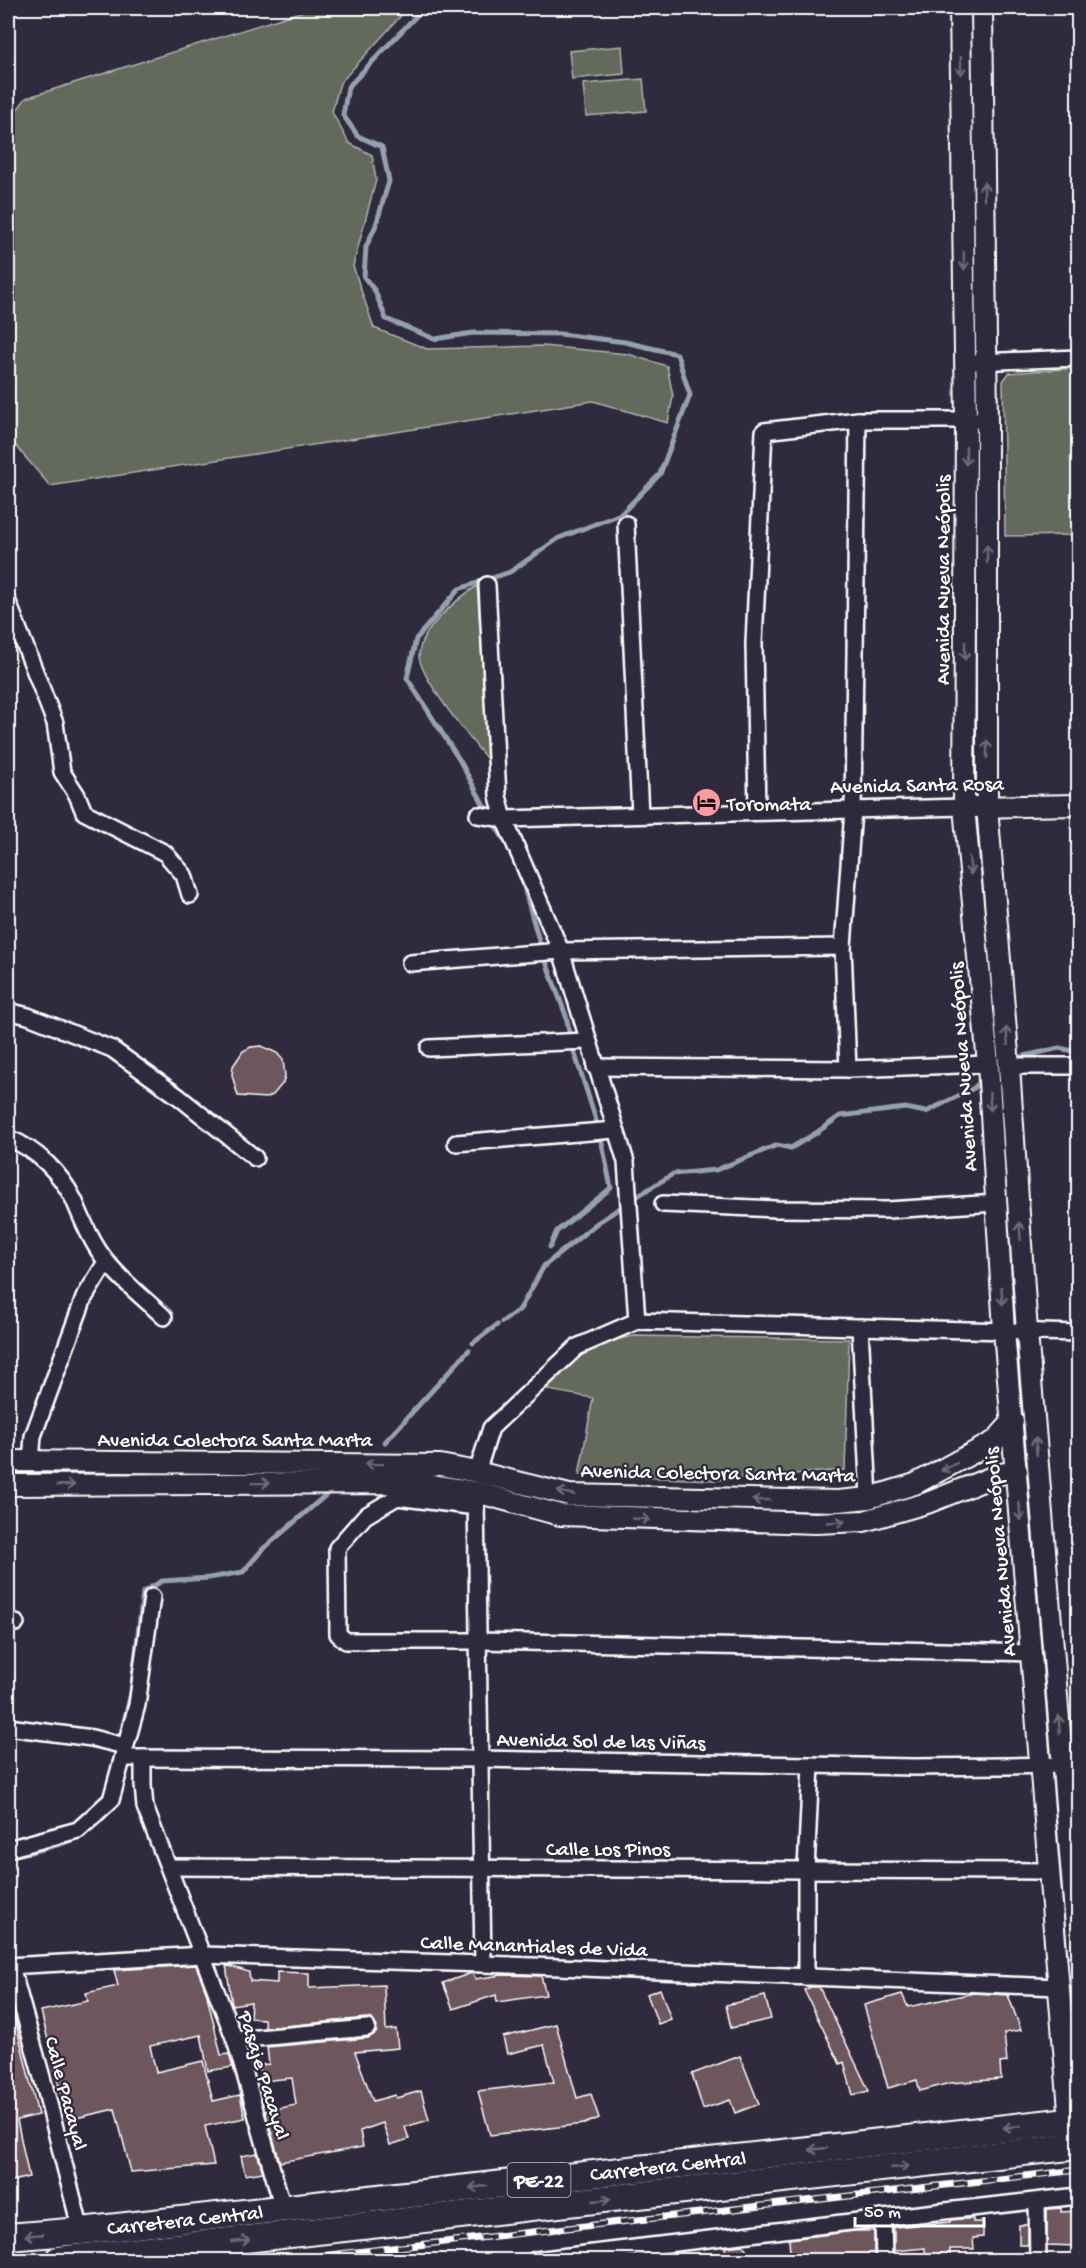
<svg xmlns="http://www.w3.org/2000/svg" width="1086" height="2268" viewBox="0 0 1086 2268" font-family="'Gochi Hand',sans-serif">
<style>
.built{fill:#423846}
.green{fill:#636a5c;stroke:#b1b4ae;stroke-width:1.5}
.lines{fill:none;stroke-linecap:round;stroke-linejoin:round}
.stream{stroke:#95a1af;stroke-width:5}
.building{fill:#6d575b;stroke:#fff;stroke-width:1.5}
.minor-casing{stroke:#fff;stroke-width:20}
.tertiary-casing{stroke:#fff;stroke-width:24}
.trunk-casing{stroke:#fff;stroke-width:30}
.minor{stroke:#2f2a3d;stroke-width:15}
.tertiary{stroke:#2f2a3d;stroke-width:20}
.trunk{stroke:#2f2a3d;stroke-width:26}
.rail-casing{stroke:#fff;stroke-width:7}
.rail{stroke:#2f2a3d;stroke-width:4.5;stroke-dasharray:14;stroke-linecap:butt}
.oneway{stroke:#6d6a77}
.labels{text-anchor:middle;stroke-width:4.5;stroke-linejoin:round;paint-order:stroke}
.shield{fill:#2f2a3d;stroke:#c1bfc5;stroke-width:1.5}
.shield-label{font-size:20px;font-weight:bold;fill:#fff}
.street-label{font-size:21px;fill:#fff;stroke:#2f2a3d}
.poi-label{font-size:21px;fill:#fff;stroke:#2f2a3d;text-anchor:start}
</style>
<rect width="100%" height="100%" fill="#2f2a3d"/>
<filter id="ink" filterUnits="userSpaceOnUse"><feTurbulence type="fractalNoise" baseFrequency=".0167" numOctaves="2"/><feDisplacementMap in="SourceGraphic" scale="12" xChannelSelector="R" yChannelSelector="G"/><feConvolveMatrix kernelMatrix="1 2 1 2 8 2 1 2 1" color-interpolation-filters="sRGB"/></filter>
<g filter="url(#ink)">
<!-- built -->
<path class="built" d="M1072,1589h6v135z"/>
<!-- green -->
<g class="green">
<path d="M313,8h95l-68,75 -8,29 17,31 23,12 4,25 -23,86 21,62 53,21 116,-3 85,8 39,12 6,30 -5,27 -75,-22 -543,85 -42,-49v-315l18,-24z"/>
<path d="M622,46l2,28 -52,5 -3,-28z"/>
<path d="M643,79l3,32 -60,5 -3,-32z"/>
<path d="M1078,368v167l-73,1 -2,-155 6,-8z"/>
<path d="M477,586l13,177c-16,-20 -71,-85 -71,-108 0,-24 39,-57 58,-69z"/>
<path d="M634,1336l215,3 -4,131 -130,10 -136,-5 14,-77 -45,-8 1,-19 39,-26z"/>
</g>
<g class="lines">
<!-- stream -->
<g class="stream">
<path d="M422,8l-1,3 -73,76 -5,28 15,21 24,11 7,34 -13,44 -10,22 -2,30 11,14 11,28 49,20 38,-6 87,1 65,8 52,12 13,41 -30,79 -39,40 -62,24 -49,34 -51,17 -43,50 -9,39 53,83 28,52"/>
<path d="M492,820l19,31"/>
<path d="M520,873l21,75 25,68 4,19"/>
<path d="M572,1045l24,75"/>
<path d="M1012,1059l47,-11 19,4"/>
<path d="M636,1197l37,-23 43,-4 61,-25 14,3 25,-15 24,-17 65,-8 21,4 48,-24 9,-9"/>
<path d="M550,1247l7,-16 54,-43 -11,-55"/>
<path d="M502,1322l18,-13 24,-43 53,-43 26,-17"/>
<path d="M473,1343l24,-18"/>
<path d="M385,1442l84,-92"/>
<path d="M119,1741l12,-48 12,-101 19,-11 47,-3 34,-6 20,-23 71,-61"/>
<path d="M8,1857c36,-9 79,-13 101,-47"/>
</g>
</g>
<!-- building -->
<g class="building">
<path d="M261,1046l16,7 6,7 2,16 -2,7 -10,12 -7,3 -28,-2 -6,-21 1,-9 10,-15 8,-4z"/>
<path d="M196,1965l10,26 15,64 8,-1 4,13 -25,4 -7,-36 -51,11 6,26 47,-11 10,40 27,-6 5,23 -40,8 9,39 -83,7 -16,-63 -48,11 -26,-109 47,-10 -2,-8 32,-7 -4,-16z"/>
<path d="M226,1965l23,7 1,9 27,2v-11l32,1v15l75,-3 2,45 10,-1 2,19 -43,4 18,49 22,-6 1,3 25,-7 8,29 -24,7 4,12 -19,6 -7,-22 -23,8 3,16 -83,15 -15,-51 31,-6 -4,-27 -31,3 -2,-16 10,-1 -2,-17 101,-9 8,-5 1,-6 -5,-8 -6,-1 -101,10 -1,-9 -14,-1 1,-16 -19,3z"/>
<path d="M472,1973l3,6 27,-4 39,1 5,19 -49,7 -1,-7 -43,14 -10,-26z"/>
<path d="M811,1987h8l50,104 -16,4 -9,-33 -4,2 -36,-74z"/>
<path d="M660,1989l11,30 -13,5 -11,-30z"/>
<path d="M974,1993l34,2 13,35 -17,3 3,29 -7,1 1,16 -51,4 -30,8 -3,-11 -29,8 -24,-83 38,-11 6,13z"/>
<path d="M765,1996l6,23 -40,9 -5,-23z"/>
<path d="M8,2011h5l25,104 -21,5 12,57 -21,5z"/>
<path d="M556,2024l21,74 14,-4 8,24 -15,6 -94,11 -12,-44 76,-9 -10,-37 -37,9 -4,-17z"/>
<path d="M740,2056l19,48 -24,9 -5,-13 -27,9 -11,-35z"/>
<path d="M257,2153l6,19 -18,3 -4,-19z"/>
<path d="M1061,2208v4l17,-1v35l-31,-1v-36z"/>
<path d="M961,2219h12v3h10v15l-10,1 1,11h-24v11h-24l-1,-12 -31,3v-24l56,-5v-2z"/>
<rect x="1019" y="2225" width="9" height="20"/>
<path d="M855,2231h19v29h-75v-7h-9l-1,-14z"/>
<path d="M743,2245l4,5v10h-21l-1,-13z"/>
</g>
<g class="lines">
<defs>
<g id="minor">
<path d="M977,362l101,-4"/>
<path d="M626,524l14,291"/>
<path d="M487,585l11,211 6,23 57,132 65,211 11,159"/>
<path d="M8,602l47,121 7,49 15,23 7,17 81,41 19,22 6,20"/>
<path d="M757,812l-3,-169 10,-212 94,-11h129"/>
<path d="M478,815l26,4 460,-12"/>
<path d="M410,963l151,-12 282,-4"/>
<path d="M8,1011l20,5 84,33 67,48 76,61"/>
<path d="M429,1048l158,-7"/>
<path d="M1009,1066h69"/>
<path d="M595,1067l253,2 140,-5"/>
<path d="M848,1069l-5,-122 10,-137 5,-390"/>
<path d="M8,1138c28,11 52,34 66,62 9,21 18,44 33,62 16,20 38,37 57,55"/>
<path d="M456,1143l159,-13"/>
<path d="M663,1204l113,5 112,1 108,-7"/>
<path d="M860,1327l9,171"/>
<path d="M31,1462l2,-26 51,-138 22,-36"/>
<path d="M477,1472l14,-44 86,-81 60,-26 441,12"/>
<path d="M476,1499l7,465"/>
<path d="M476,1507l-79,-10 -32,19 -28,32 1,86 8,7h132l553,12"/>
<path d="M8,1622l8,1"/>
<path d="M8,1727l84,11 33,8"/>
<path d="M123,1758l357,1 434,8 164,-2"/>
<path d="M143,1758v27l2,22 90,233 48,168"/>
<path d="M8,1849l70,-19 33,-30 26,-95 15,-108"/>
<path d="M169,1867l879,4"/>
<path d="M8,1966l195,-11 280,9 576,23"/>
<path d="M11,1966l34,122 36,143"/>
<path d="M806,1977v-107l5,-105"/>
<path d="M235,2040l132,-12"/>
<path d="M1037,2201l1,59"/>
<path d="M883,2218l1,42"/>
<path d="M535,2260l348,-42 195,-22"/>
</g>
<g id="tertiary">
<path d="M960,8l6,413 -2,386 24,257 16,267 67,802"/>
<path d="M982,8l5,412v387l22,259 18,266 51,618"/>
<path d="M973,807l105,-2"/>
<path d="M8,1461l432,4 37,7 92,23 269,6 31,-3 46,-14 80,-43 18,-20"/>
<path d="M8,1485l412,-2 56,9 84,23 255,8 49,-2 63,-18 73,-29 17,-3"/>
</g>
<g id="trunk">
<path d="M8,2237l73,-6 997,-111"/>
<path d="M58,2260l1020,-114"/>
</g>
</defs>
<!-- minor casing -->
<use href="#minor" class="minor-casing"/>
<!-- tertiary casing -->
<use href="#tertiary" class="tertiary-casing"/>
<!-- trunk casing -->
<use href="#trunk" class="trunk-casing"/>
<!-- minor -->
<use href="#minor" class="minor"/>
<!-- tertiary -->
<use href="#tertiary" class="tertiary"/>
<!-- trunk -->
<use href="#trunk" class="trunk"/>
<defs>
<path id="rail" d="M286,2260l792,-90"/>
</defs>
<!-- rail casing -->
<use href="#rail" class="rail-casing"/>
<!-- rail -->
<use href="#rail" class="rail"/>
</g>
<!-- one-way arrows -->
<defs><path id="oneway-shaft" d="M-6 0H5M1.5-3L5.5 0L1.5 3" fill="none" stroke-width="1.6" stroke-linecap="round" stroke-linejoin="round" transform="scale(1.5)"/></defs>
<g class="oneway">
<use href="#oneway-shaft" transform="translate(961 66) rotate(89)"/>
<use href="#oneway-shaft" transform="translate(984 191) rotate(-91)"/>
<use href="#oneway-shaft" transform="translate(964 261) rotate(89)"/>
<use href="#oneway-shaft" transform="translate(966 456) rotate(90)"/>
<use href="#oneway-shaft" transform="translate(987 554) rotate(-90)"/>
<use href="#oneway-shaft" transform="translate(965 651) rotate(90)"/>
<use href="#oneway-shaft" transform="translate(987 749) rotate(-90)"/>
<use href="#oneway-shaft" transform="translate(970 866) rotate(85)"/>
<use href="#oneway-shaft" transform="translate(1007 1036) rotate(-95)"/>
<use href="#oneway-shaft" transform="translate(990 1102) rotate(86)"/>
<use href="#oneway-shaft" transform="translate(1020 1231) rotate(-94)"/>
<use href="#oneway-shaft" transform="translate(1002 1296) rotate(86)"/>
<use href="#oneway-shaft" transform="translate(1036 1446) rotate(-95)"/>
<use href="#oneway-shaft" transform="translate(374 1464) rotate(-179)"/>
<use href="#oneway-shaft" transform="translate(949 1467) rotate(153)"/>
<use href="#oneway-shaft" transform="translate(261 1483) rotate(-1)"/>
<use href="#oneway-shaft" transform="translate(66 1485) rotate(-1)"/>
<use href="#oneway-shaft" transform="translate(566 1493) rotate(-169)"/>
<use href="#oneway-shaft" transform="translate(761 1500) rotate(-179)"/>
<use href="#oneway-shaft" transform="translate(1020 1512) rotate(86)"/>
<use href="#oneway-shaft" transform="translate(641 1519) rotate(3)"/>
<use href="#oneway-shaft" transform="translate(836 1522) rotate(-3)"/>
<use href="#oneway-shaft" transform="translate(1059 1724) rotate(-95)"/>
<use href="#oneway-shaft" transform="translate(1012 2127) rotate(174)"/>
<use href="#oneway-shaft" transform="translate(818 2149) rotate(174)"/>
<use href="#oneway-shaft" transform="translate(900 2167) rotate(-6)"/>
<use href="#oneway-shaft" transform="translate(478 2187) rotate(174)"/>
<use href="#oneway-shaft" transform="translate(602 2200) rotate(-6)"/>
<use href="#oneway-shaft" transform="translate(34 2235) rotate(175)"/>
<use href="#oneway-shaft" transform="translate(241 2241) rotate(-6)"/>
</g>
</g>
<!-- icons -->
<defs>
<symbol id="hotel-disc" viewBox="-11 -11 22 22"><circle r="9.5" fill="#ff9aa2" stroke="#2f2a3d"/><path d="M-6-4.5h1.5V1H6V5H4.5V3h-9V5H-6ZM-4 0a1.8 1.8 0 1 1 3.6 0ZM.5 0V-2.5h3Q6-2.5 6 0Z" fill="#111"/></symbol>
</defs>
<g fill-rule="evenodd">
<use href="#hotel-disc" x="690" y="786" width="33" height="33"/>
</g>
<g class="labels">
<!-- shield labels -->
<rect class="shield" x="507.5" y="2163" width="63" height="34" rx="4.5"/>
<g class="shield-label">
<text x="539" y="2187">PE-22</text>
</g>
<!-- street labels -->
<g class="street-label">
<text transform="translate(942 580) rotate(-90)" y="7">Avenida Nueva Neópolis</text>
<text transform="translate(917 784) rotate(-1)" y="7">Avenida Santa Rosa</text>
<text transform="translate(962 1067) rotate(-94)" y="7">Avenida Nueva Neópolis</text>
<text x="235" y="1446">Avenida Colectora Santa Marta</text>
<text transform="translate(718 1472) rotate(1)" y="7">Avenida Colectora Santa Marta</text>
<text transform="translate(999 1552) rotate(-95)" y="7">Avenida Nueva Neópolis</text>
<text transform="translate(601 1740) rotate(1)" y="7">Avenida Sol de las Viñas</text>
<text x="608" y="1855">Calle Los Pinos</text>
<text transform="translate(534 1945) rotate(2)" y="7">Calle Manantiales de Vida</text>
<text transform="translate(265 2075) rotate(73)" y="7">Pasaje Pacayal</text>
<text transform="translate(67 2093) rotate(75)" y="7">Calle Pacayal</text>
<text transform="translate(668 2165) rotate(-6)" y="7">Carretera Central</text>
<text transform="translate(185 2219) rotate(-6)" y="7">Carretera Central</text>
</g>
<!-- poi labels -->
<g class="poi-label">
<text x="727" y="810">Toromata</text>
</g>
</g>
<!-- margin -->
<rect width="1086" height="2268" fill="none" stroke="#2f2a3d" stroke-width="30"/>
<rect x="15" y="15" width="1056" height="2238" fill="none" stroke="#fff" stroke-width="2" filter="url(#ink)"/>
<!-- scale -->
<path d="M855 2217v9h129v-9" fill="none" stroke="#ffffff" stroke-width="3"/>
<text x="864" y="2217" font-size="18" fill="#ffffff" stroke="#2f2a3d" stroke-width="4.5" paint-order="stroke">50 m</text>
</svg>
